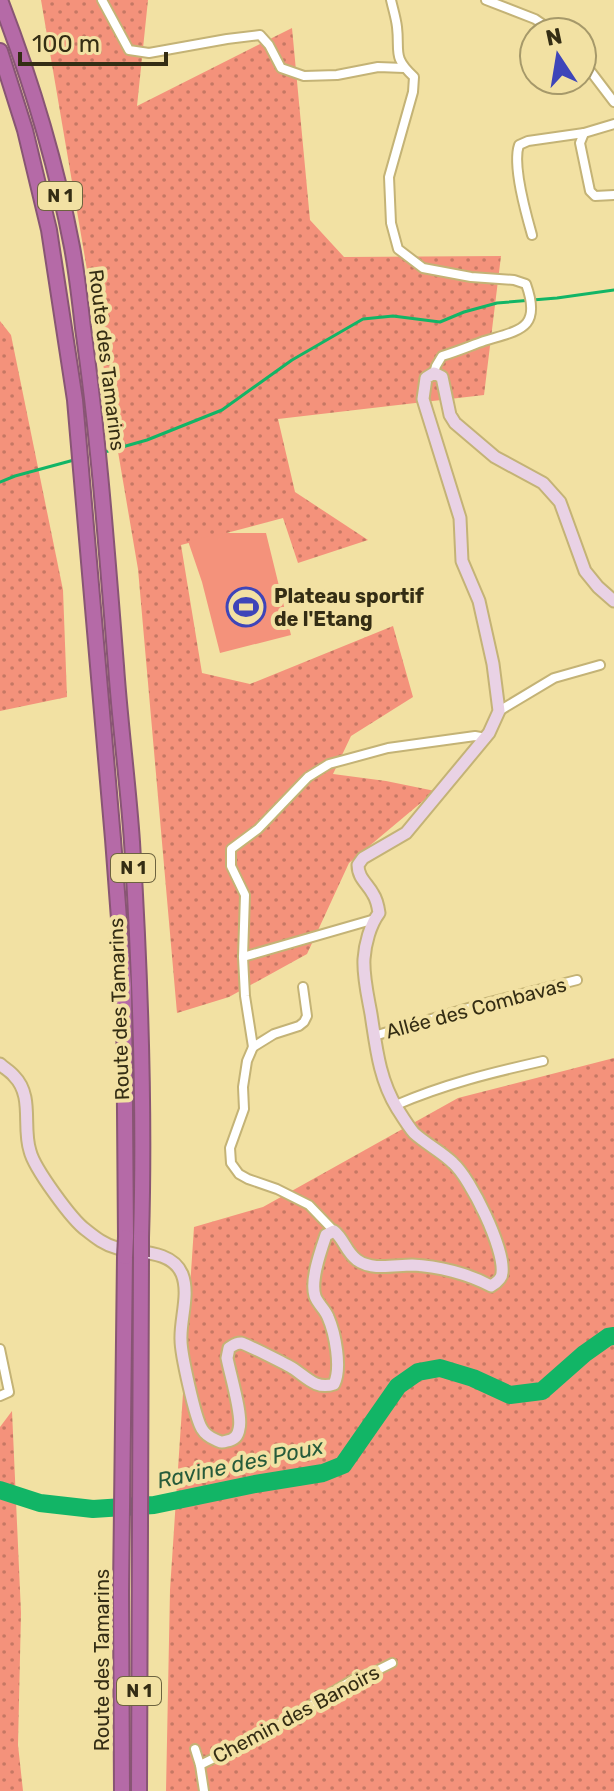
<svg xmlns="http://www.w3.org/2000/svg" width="614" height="1791" viewBox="0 0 614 1791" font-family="Rubik,sans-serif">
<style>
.grass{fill:url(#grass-dots)}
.park{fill:#f4927b}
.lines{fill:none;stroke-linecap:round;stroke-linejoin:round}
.stream{stroke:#12b566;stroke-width:3}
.river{stroke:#12b566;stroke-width:18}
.street-casing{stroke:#c4b376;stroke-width:12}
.secondary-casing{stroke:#c4b376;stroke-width:15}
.highway-casing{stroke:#885574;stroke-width:18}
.street{stroke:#fff;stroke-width:8}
.secondary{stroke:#e9d2e5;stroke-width:11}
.highway{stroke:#b56aa7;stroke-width:14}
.highway-bridge-casing{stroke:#885574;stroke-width:18;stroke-linecap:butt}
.highway-bridge{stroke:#b56aa7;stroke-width:14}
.labels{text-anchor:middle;stroke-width:8;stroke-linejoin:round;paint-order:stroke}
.shield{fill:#f2e1a3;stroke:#6d633f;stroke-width:2}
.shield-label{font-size:18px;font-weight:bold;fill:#342d14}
.street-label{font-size:20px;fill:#342d14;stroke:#f2e1a3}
.poi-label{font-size:20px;font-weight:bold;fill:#342d14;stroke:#f2e1a3;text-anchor:start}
.water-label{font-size:22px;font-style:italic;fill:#265b3b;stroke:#f2e1a3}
</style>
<defs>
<pattern id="grass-dots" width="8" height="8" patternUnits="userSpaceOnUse" patternTransform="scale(2)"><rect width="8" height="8" fill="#f4927b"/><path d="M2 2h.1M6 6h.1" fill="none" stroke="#c67864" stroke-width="1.8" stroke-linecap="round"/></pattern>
</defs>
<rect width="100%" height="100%" fill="#f2e1a3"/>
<!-- grass -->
<g class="grass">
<path d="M41,0h107l-11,106 155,-78 18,192 34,37 157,-1 -17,139 -206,24 17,73 73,48 -70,23 -15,-45 -102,27 21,128 48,11 143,-58 20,71 -62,39 -18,38 53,7 49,10 -86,72 -42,91 -78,43 -52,16 -39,-444z"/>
<path d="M0,321l11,14 52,255 4,107 -67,14z"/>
<path d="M614,1058v733h-448l4,-201 24,-363 69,-20 195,-109z"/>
<path d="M12,1411l9,202 -3,132 5,46h-23v-364z"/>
</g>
<!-- park -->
<path class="park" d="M224,533h42l25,102 -71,18 -18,-71 -14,-41z"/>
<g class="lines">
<!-- stream -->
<g class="stream">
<path d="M101,453l46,-13 75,-30 70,-50 71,-41 30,-3 47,6 24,-10 33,-9 60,-5 57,-8"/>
<path d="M0,482l15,-6 59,-16"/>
</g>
<!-- river -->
<path class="river" d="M0,1490l40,13 53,6 61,-4 101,-21 68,-11 20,-8 55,-79 20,-14 22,-4 33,10 37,17 32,-4 42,-37 24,-17 6,-1"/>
<defs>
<g id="street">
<path d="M102,0l27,50 20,3 78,-14 33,-4 9,10 12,23 23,8 33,-1 41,-8 26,1"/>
<path d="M391,0c2,9 5,18 6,27 3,25 -5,30 17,50l-1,15 -24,85 2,46 7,26 25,19 48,9 43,3 12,4c16,45 -6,46 -42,57 -14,5 -28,11 -42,15l-6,10 -2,7"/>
<path d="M486,0l49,19 19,13"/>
<path d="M582,60l32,42"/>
<path d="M614,124l-30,9 -4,10 10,48 5,5 19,-1"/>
<path d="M532,235c-6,-21 -20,-70 -13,-90l9,-4 56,-8"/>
<path d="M499,711l55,-33 46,-13"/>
<path d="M243,957l132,-38"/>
<path d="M374,1036l108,-32 95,-24"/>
<path d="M253,1047l21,-13 25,-8 5,-4 3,-6 -4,-29"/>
<path d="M396,1105c49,-21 94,-32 147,-44"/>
<path d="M334,1231l-25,-26 -32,-16 -29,-10 -9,-5 -8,-11 -1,-15 14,-39 -1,-22 4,-26 6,-14 -8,-51 -2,-39 2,-62 -14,-29v-17l27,-20 50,-52 21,-13 59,-16 87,-12 11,2"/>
<path d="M0,1349l9,43 -9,4"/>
<path d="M195,1749l5,16 4,26"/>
<path d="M200,1765l65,-32 91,-55 18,-6 18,-9"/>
</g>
<path id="secondary" d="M0,1064c4,4 10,7 14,12 20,20 8,51 16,75 4,17 42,69 56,79 10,8 19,15 31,18 22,5 55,2 65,26 8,20 -2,45 -1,66 0,14 14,78 21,89 3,5 9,9 14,11 5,2 5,3 11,1 7,-1 11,-5 12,-12 4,-13 -9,-55 -12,-71l2,-10c5,-3 6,-5 12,-5 5,1 47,22 53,26 13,9 23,21 40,15 8,-16 1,-51 -6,-67 -3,-8 -11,-14 -13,-21 -5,-16 6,-46 11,-61l8,-4c10,8 12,21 23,29 15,11 38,5 55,5 26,1 57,9 79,21 5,-3 11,-7 11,-13 3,-24 -31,-94 -49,-110 -11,-11 -27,-19 -39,-30 -6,-7 -12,-17 -17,-25 -18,-29 -21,-62 -26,-94 -3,-17 -8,-37 -7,-55 1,-15 6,-34 15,-46 -1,-7 -2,-13 -6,-19 -6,-11 -15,-16 -15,-29l5,-7 43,-25 83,-100 10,-22 -6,-47 -14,-63 -17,-40 -2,-43 -37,-119 3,-21 8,-5 8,4 8,38 5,8 40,34 48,26 17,19 25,69 13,16 16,14"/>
<g id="highway">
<path d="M0,0c31,80 56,163 72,247 5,27 8,54 11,81 16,113 24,225 33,338 4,59 12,117 16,176 8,131 13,264 9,396"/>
<path d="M0,51l25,79 24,100 26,170 38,439 11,146 2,252"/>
<path d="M122,1791l-1,-199 4,-335"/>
<path d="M139,1791l2,-534"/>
</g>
</defs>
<!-- street casing -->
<use href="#street" class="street-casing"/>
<!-- secondary casing -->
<use href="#secondary" class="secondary-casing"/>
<!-- highway casing -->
<use href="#highway" class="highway-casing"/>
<!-- street -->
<use href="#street" class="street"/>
<!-- secondary -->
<use href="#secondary" class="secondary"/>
<!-- highway -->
<use href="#highway" class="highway"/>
<defs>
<g id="highway-bridge">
<path d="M125,1257l1,-20"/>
<path d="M141,1257v-19"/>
</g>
</defs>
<!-- highway-bridge casing -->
<use href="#highway-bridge" class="highway-bridge-casing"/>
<!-- highway-bridge -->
<use href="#highway-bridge" class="highway-bridge"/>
</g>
<!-- icons -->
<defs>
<symbol id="stadium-ring" viewBox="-11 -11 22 22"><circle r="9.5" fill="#f2e1a3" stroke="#3e45b9" stroke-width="1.5"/><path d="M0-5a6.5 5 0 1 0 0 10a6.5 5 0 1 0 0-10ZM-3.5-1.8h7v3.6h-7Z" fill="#3e45b9"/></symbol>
</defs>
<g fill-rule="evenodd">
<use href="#stadium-ring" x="224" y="585" width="44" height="44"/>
</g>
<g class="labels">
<!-- shield labels -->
<g class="shield">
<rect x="38" y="182" width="44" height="28" rx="6"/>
<rect x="111" y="854" width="44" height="28" rx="6"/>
<rect x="117" y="1677" width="44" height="28" rx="6"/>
</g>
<g class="shield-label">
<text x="60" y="202">N 1</text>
<text x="133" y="874">N 1</text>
<text x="139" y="1697">N 1</text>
</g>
<!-- street labels -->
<g class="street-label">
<text transform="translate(107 360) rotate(83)" y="7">Route des Tamarins</text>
<text transform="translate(476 1008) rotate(-15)" y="7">Allée des Combavas</text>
<text transform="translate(119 1009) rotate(-92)" y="7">Route des Tamarins</text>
<text transform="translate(102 1660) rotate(-90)" y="7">Route des Tamarins</text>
<text transform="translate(296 1714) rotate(-28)" y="7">Chemin des Banoirs</text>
</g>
<!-- poi labels -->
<g class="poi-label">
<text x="274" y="603">Plateau sportif<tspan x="274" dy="23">de l'Etang</tspan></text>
</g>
<!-- water labels -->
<g class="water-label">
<text transform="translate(240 1463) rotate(-12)" y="8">Ravine des Poux</text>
</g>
</g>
<!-- north arrow -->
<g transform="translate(558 56) rotate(348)"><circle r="38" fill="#f2e1a3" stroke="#a6996a" stroke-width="2"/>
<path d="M0-6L14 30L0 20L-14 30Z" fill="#3e45b9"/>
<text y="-12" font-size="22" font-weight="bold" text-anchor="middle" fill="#342d14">N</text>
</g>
<!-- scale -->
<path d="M20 52v12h146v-12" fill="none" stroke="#342d14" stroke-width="4"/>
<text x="32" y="52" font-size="24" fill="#342d14" stroke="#f2e1a3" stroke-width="6" paint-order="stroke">100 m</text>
</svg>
